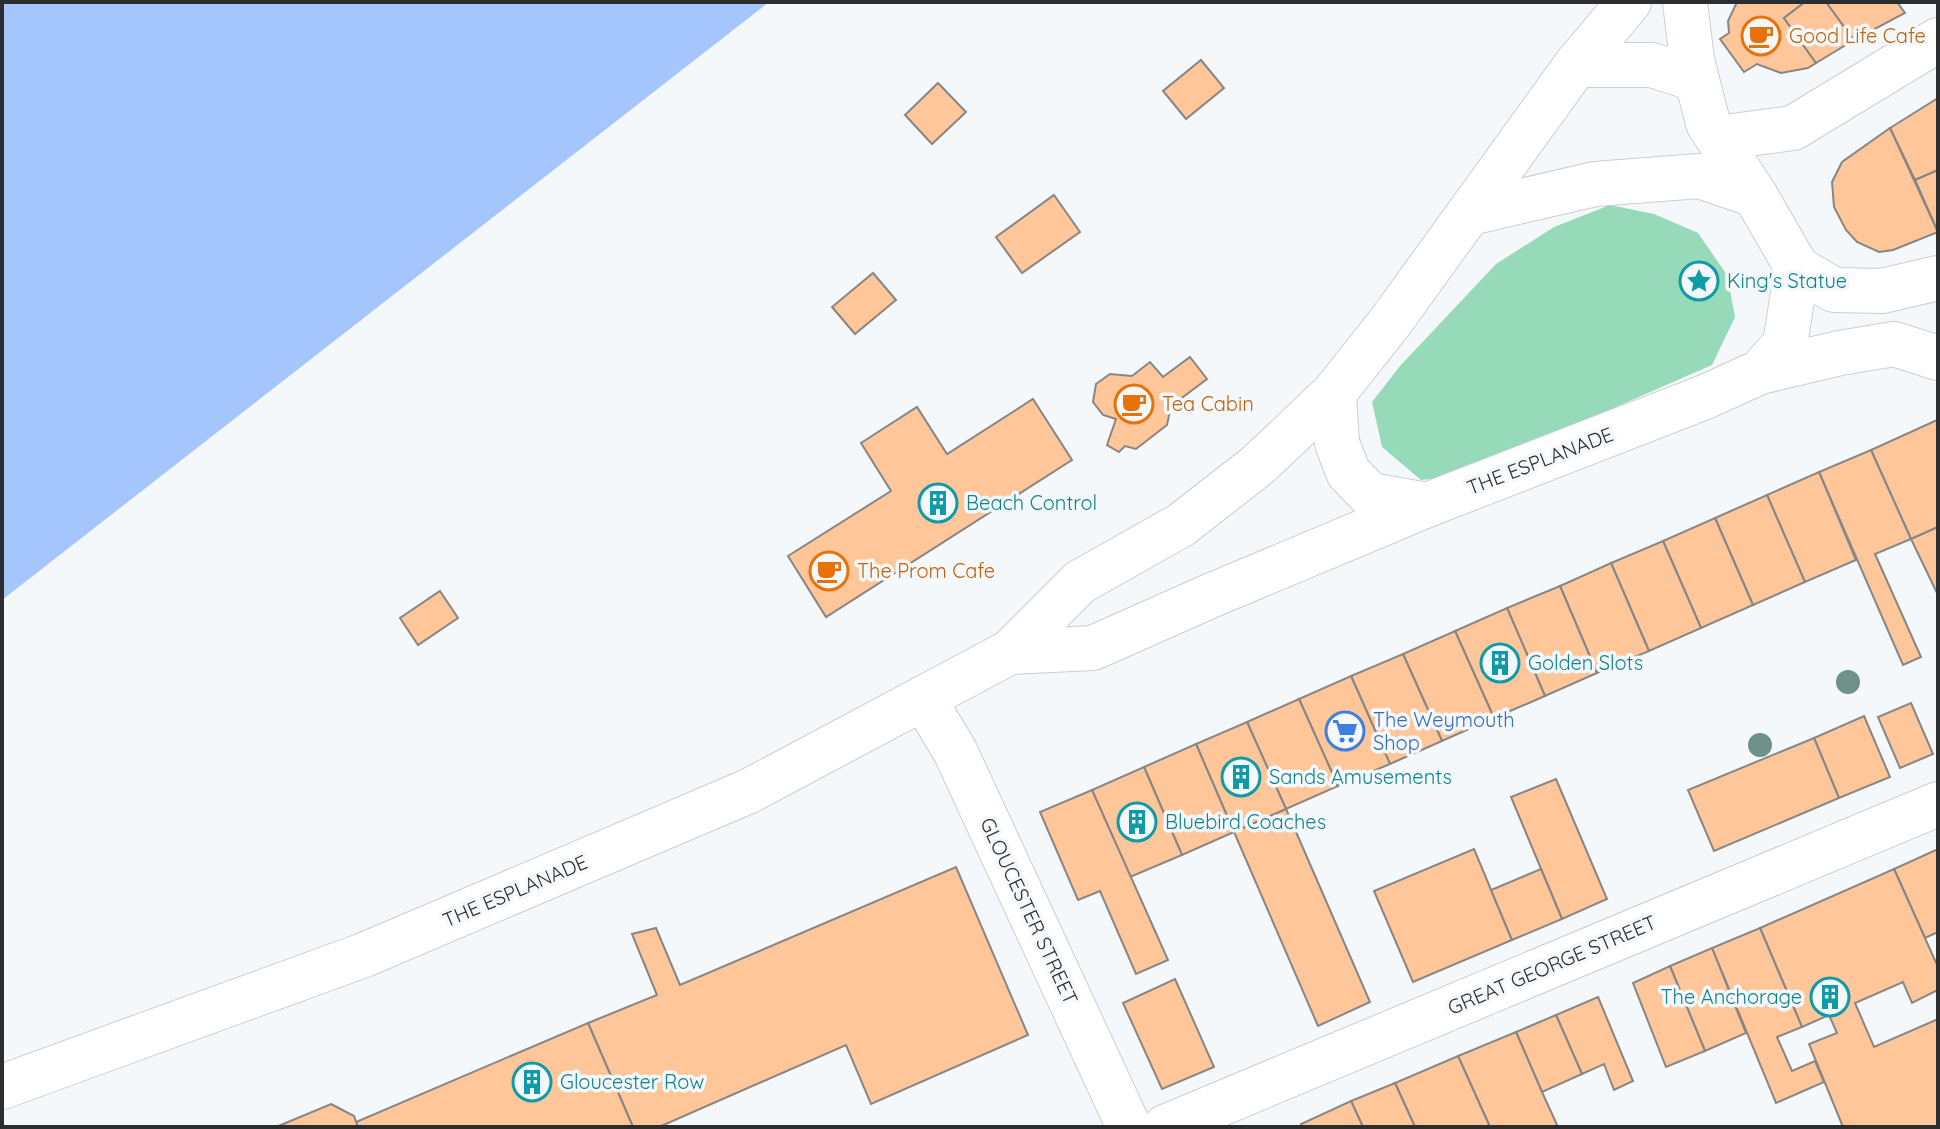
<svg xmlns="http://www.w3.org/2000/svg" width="1940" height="1129" viewBox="0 0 1940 1129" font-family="Quicksand,sans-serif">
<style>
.green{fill:#97daba}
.water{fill:#a5c5fd}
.building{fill:#fec699;stroke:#888684;stroke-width:2}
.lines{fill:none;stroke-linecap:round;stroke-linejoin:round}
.minor-casing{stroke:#ccced1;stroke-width:46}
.minor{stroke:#fff;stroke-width:44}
.tree{fill:#6e9288}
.labels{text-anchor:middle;stroke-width:7;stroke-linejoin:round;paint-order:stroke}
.food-label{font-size:20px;fill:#c56008;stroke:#f5f8fa;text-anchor:start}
.culture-label{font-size:20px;fill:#0d838f;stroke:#f5f8fa;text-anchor:start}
.street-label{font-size:20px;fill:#2c2d2e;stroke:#f5f8fa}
.shop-label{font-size:20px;fill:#366cbe;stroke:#f5f8fa;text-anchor:start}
</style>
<rect width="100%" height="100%" fill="#f5f8fa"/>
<!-- green -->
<path class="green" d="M1610,205l44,9 44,19 29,42 8,42 -23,48 -254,111 -37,4 -39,-33 -10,-45 28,-36 96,-102 58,-37z"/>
<!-- water -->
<path class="water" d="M2,2h767l-767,598z"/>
<!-- building -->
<g class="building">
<path d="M1737,2h68l-21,16 32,45 -8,5 -27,5 -24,-9 -13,8 -24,-33 9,-6 -1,-12z"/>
<path d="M1805,2h21l28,38 -38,23 -32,-45z"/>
<path d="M1826,2h71l8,11 -51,27z"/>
<path d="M1201,60l23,28 -38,31 -23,-28z"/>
<path d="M938,83l28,29 -34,32 -27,-29z"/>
<path d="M1938,98v72l-23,10 -25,-52z"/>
<path d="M1890,128l48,104 -45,18 -14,2 -22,-10 -11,-12 -12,-23 -2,-25 10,-20z"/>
<path d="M1938,170v62l-23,-52z"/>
<path d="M1054,195l26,37 -58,41 -26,-36z"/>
<path d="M873,273l23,27 -41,34 -23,-27z"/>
<path d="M1190,357l17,22 -36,27 -4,19 -31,24 -11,-3 -6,6 -12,-7 9,-26 -13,-4 -10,-13 3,-18 14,-10 22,2 18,-14 13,15z"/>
<path d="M1033,399l39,61 -246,157 -38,-61 103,-65 -30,-48 56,-36 30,47z"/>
<path d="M1937,420l1,107 -27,12 -40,-89z"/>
<path d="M1871,450l40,89 -36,15 46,103 -18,8 -84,-193z"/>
<path d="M1819,472l37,88 -51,22 -38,-87z"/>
<path d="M1767,495l38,87 -52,23 -38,-87z"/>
<path d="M1715,518l38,87 -52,23 -38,-87z"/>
<path d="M1938,527v68l-27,-56z"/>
<path d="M1663,541l38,87 -52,23 -38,-88z"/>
<path d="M1611,563l38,88 -52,22 -37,-87z"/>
<path d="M1560,586l37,87 -52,23 -38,-88z"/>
<path d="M440,591l18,27 -40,27 -18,-27z"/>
<path d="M1507,608l38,88 -51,22 -39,-87z"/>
<path d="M1455,631l39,87 -52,23 -39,-87z"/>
<path d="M1403,654l39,87 -52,23 -39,-88z"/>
<path d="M1351,676l39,88 -52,22 -39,-87z"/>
<path d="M1299,699l39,87 -52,23 -39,-87z"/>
<path d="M1911,703l22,51 -33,14 -22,-51z"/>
<path d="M1864,716l26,61 -51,21 -25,-60z"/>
<path d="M1247,722l39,87 -52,23 -38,-88z"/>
<path d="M1814,738l25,60 -125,53 -26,-61z"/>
<path d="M1196,744l38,88 -52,23 -38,-88z"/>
<path d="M1144,767l38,88 -52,22 -38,-87z"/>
<path d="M1556,779l51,120 -45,20 -51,-122z"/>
<path d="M1092,790l76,170 -32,14 -36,-83 -22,9 -38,-88z"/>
<path d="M1286,809l84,193 -52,24 -84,-194z"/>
<path d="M1474,849l38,91 -99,42 -39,-91z"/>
<path d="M1938,849v83l-13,6 -31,-69z"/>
<path d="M956,867l72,168 -157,69 -25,-59 -187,82h-26l-45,-104 69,-28 -25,-61 24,-6 24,57z"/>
<path d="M1541,869l21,50 -50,21 -21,-50z"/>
<path d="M1894,869l44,98v23l-26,13 -9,-21 -48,21 19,44 64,-28v108h-95l-34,-83 28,-11 -8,-18 -27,12 -42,-99z"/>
<path d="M1760,928l42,99 -25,10 15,34 23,-10 9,21 -48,21 -64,-155z"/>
<path d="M1712,948l34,85 -41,18 -35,-85z"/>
<path d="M1670,966l35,85 -39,16 -33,-84z"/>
<path d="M1175,979l39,88 -52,22 -39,-86z"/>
<path d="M1598,997l35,84 -19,9 -10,-26 -22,10 -26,-59z"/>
<path d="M1556,1015l26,59 -40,18 -26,-60z"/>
<path d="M588,1023l45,104h-275l-2,-5z"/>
<path d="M1516,1032l26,60 16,35h-68l-32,-71z"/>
<path d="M1458,1056l32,71h-75l-20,-44z"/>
<path d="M1395,1083l20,44h-52l-12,-26z"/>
<path d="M1351,1101l12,26h-61l-1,-3z"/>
<path d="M331,1104l23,12 4,11h-82z"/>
</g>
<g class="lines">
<defs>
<g id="minor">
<path d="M1576,65h76l43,14"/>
<path d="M1718,138l75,-10 145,-88"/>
<path d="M1470,213l125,-29 104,-8 56,19"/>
<path d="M1797,268l37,22 48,1 56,-13"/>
<path d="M1760,372l80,-19 54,-9 44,14"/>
<path d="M1334,393l3,50 11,29 22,23 57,10"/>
<path d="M1010,652l83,-4 117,-52 217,-91 278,-108 55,-25 25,-28 12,-76 -42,-73 -47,-72 -16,-63 -7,-58"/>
<path d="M923,698l32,53 174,376"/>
<path d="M2,1087l362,-132 385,-164 261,-139 70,-70 101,-57 77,-60 76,-72 57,-72 185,-256 53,-63"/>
<path d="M1165,1127l773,-323"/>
</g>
</defs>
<!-- minor casing -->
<use href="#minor" class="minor-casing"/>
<!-- minor -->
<use href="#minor" class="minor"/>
</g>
<!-- trees -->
<g class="tree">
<circle cx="1848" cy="682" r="12"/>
<circle cx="1760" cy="745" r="12"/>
</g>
<!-- icons -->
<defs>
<symbol id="cafe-ring" viewBox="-11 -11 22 22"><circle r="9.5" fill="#f5f8fa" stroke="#e8710a" stroke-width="1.5"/><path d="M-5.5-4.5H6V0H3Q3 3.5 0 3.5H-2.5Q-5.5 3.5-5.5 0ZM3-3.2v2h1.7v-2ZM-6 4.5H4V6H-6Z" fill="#e8710a"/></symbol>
<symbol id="sight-ring" viewBox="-11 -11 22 22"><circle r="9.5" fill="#f5f8fa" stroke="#0f9aa8" stroke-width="1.5"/><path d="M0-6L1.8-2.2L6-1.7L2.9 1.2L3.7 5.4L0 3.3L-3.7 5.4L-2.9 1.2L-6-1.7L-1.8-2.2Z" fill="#0f9aa8"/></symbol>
<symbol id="building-ring" viewBox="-11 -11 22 22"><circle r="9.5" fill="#f5f8fa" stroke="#0f9aa8" stroke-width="1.5"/><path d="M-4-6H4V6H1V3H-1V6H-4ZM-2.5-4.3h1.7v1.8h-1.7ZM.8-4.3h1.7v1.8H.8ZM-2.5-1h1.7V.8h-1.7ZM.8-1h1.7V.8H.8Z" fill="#0f9aa8"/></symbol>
<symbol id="supermarket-ring" viewBox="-11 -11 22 22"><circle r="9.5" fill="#f5f8fa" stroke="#3f7fe0" stroke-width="1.5"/><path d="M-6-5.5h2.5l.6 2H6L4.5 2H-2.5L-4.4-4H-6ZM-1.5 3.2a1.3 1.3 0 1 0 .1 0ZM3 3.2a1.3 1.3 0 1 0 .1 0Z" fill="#3f7fe0"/></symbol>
</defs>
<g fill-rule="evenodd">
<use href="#cafe-ring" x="1739" y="14" width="44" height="44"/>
<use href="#sight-ring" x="1677" y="259" width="44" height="44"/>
<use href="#cafe-ring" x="1112" y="382" width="44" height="44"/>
<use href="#building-ring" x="916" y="481" width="44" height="44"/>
<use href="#cafe-ring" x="807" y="549" width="44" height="44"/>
<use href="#building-ring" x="1478" y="641" width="44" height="44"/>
<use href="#supermarket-ring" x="1323" y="709" width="44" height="44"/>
<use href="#building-ring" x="1219" y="755" width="44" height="44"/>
<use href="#building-ring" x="1115" y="800" width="44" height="44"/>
<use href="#building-ring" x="1808" y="975" width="44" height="44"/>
<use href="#building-ring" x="510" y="1060" width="44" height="44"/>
</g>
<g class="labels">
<!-- food labels -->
<g class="food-label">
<text x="1789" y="43">Good Life Cafe</text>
<text x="1162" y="411">Tea Cabin</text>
<text x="857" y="578">The Prom Cafe</text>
</g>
<!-- culture labels -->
<g class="culture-label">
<text x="1727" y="288">King's Statue</text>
<text x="966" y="510">Beach Control</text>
<text x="1528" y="670">Golden Slots</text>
<text x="1269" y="784">Sands Amusements</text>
<text x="1165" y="829">Bluebird Coaches</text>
<text x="1802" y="1004" text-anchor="end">The Anchorage</text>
<text x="560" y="1089">Gloucester Row</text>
</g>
<!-- street labels -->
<g class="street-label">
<text transform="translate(1540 461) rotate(-21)" y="7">THE ESPLANADE</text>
<text transform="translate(515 891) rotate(-23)" y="7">THE ESPLANADE</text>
<text transform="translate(1029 911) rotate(65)" y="7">GLOUCESTER STREET</text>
<text transform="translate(1552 965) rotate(-23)" y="7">GREAT GEORGE STREET</text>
</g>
<!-- shop labels -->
<g class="shop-label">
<text x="1373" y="727">The Weymouth<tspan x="1373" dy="23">Shop</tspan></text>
</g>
</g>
<!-- border -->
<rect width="1940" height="1129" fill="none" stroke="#2c2d2e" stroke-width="8"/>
</svg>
